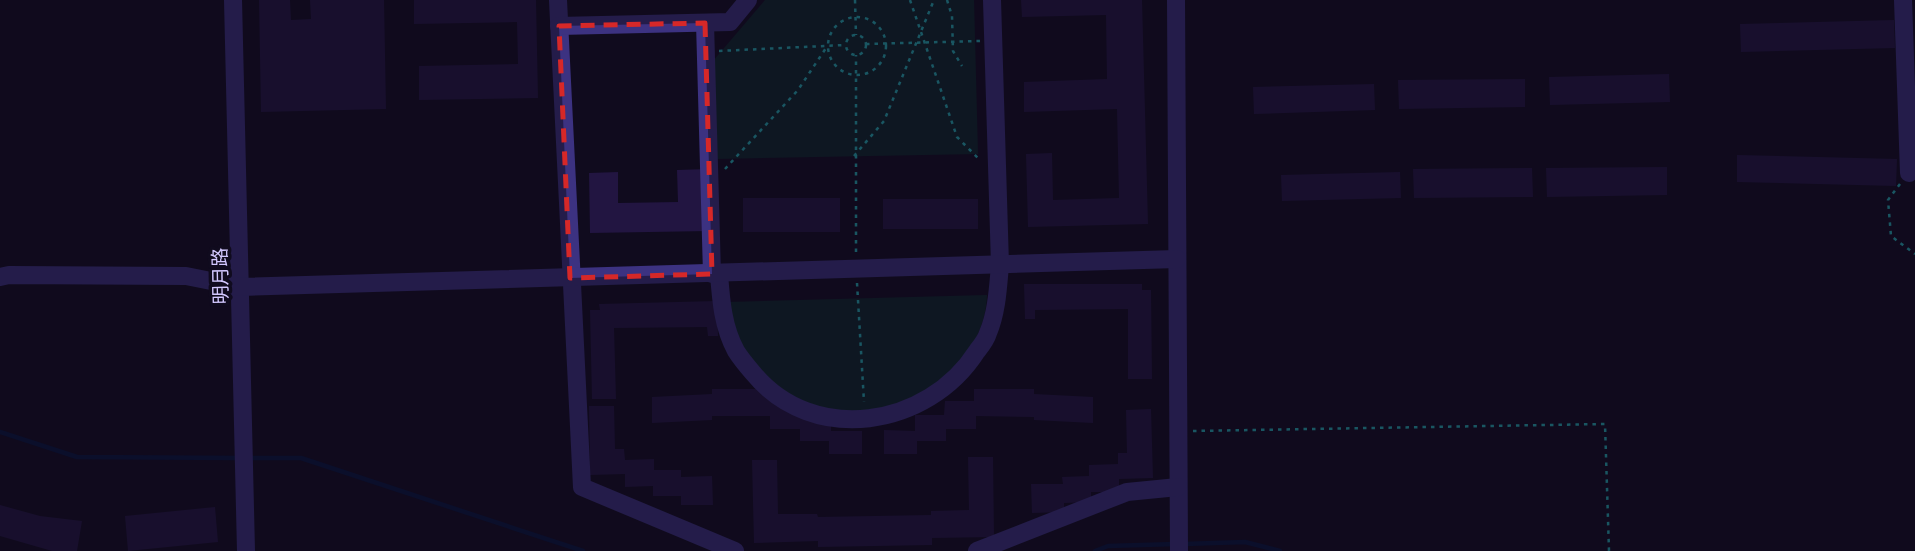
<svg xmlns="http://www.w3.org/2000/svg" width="1915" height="551" viewBox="0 0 1915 551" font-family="Mulish,'Noto Sans SC',sans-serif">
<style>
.green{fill:#0d2729}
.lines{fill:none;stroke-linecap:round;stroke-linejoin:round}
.stream{stroke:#05143d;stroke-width:4.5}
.building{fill:#221541}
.path{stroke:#25b2b6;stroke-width:2.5;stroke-dasharray:3.5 5;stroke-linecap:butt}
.minor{stroke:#3c3281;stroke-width:18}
.marked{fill:none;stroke:#d62828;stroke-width:5;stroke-dasharray:14 9;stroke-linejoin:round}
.labels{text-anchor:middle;stroke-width:7;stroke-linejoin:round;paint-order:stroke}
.street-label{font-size:19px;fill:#d3c8ff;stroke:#100b1e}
</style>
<rect width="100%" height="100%" fill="#100b1e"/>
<!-- green -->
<g class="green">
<path d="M765,0h209l4,154 -263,5 -2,-98z"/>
<path d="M987,295c-3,88 -114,141 -190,105 -11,-5 -21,-16 -30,-24 -22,-19 -37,-44 -39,-74z"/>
</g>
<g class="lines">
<!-- stream -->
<g class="stream">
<path d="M0,432l77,25 163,1"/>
<path d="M248,458h53l282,93"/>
<path d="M1184,544l61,-2 35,9"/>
<path d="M1095,551l13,-5 68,-2"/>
</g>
</g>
<!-- building -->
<g class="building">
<path d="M259,0h31l1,20 20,-1 -1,-19h74l2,109 -125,3z"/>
<path d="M414,0h122l2,98 -119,2v-34l99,-2 -1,-42 -103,2z"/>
<path d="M1021,0h121l6,224 -120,3 -2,-73 26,-1 1,47 66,-2 -2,-89 -93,3v-30l83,-3 -1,-64 -84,2z"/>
<path d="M1894,20l1,28 -154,4 -1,-28z"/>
<path d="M1669,74l1,28 -120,3 -1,-28z"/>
<path d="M1525,79v28l-126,2 -1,-29z"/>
<path d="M1374,84l1,26 -121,4 -1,-27z"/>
<path d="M1737,155l160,4 -1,27 -159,-4z"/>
<path d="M1667,167v28l-120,2 -1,-29z"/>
<path d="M1532,168l1,29 -119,1 -1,-29z"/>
<path d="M709,169l1,62 -120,2 -1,-60 29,-1v31l60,-1 -1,-32z"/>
<path d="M1400,172l1,26 -119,3 -1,-26z"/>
<rect x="743" y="198" width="97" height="34"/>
<rect x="883" y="199" width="95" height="30"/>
<path d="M1024,284h118v6h9l1,89h-24v-70l-93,1v9h-10z"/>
<path d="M717,301l1,35h-10l-1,-9 -93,1 2,71h-24l-2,-89h10l-1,-6z"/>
<path d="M712,389h59l60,26v16h31v23h-33v-13h-29v-12h-30v-13h-58v4l-60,3v-26l60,-3z"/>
<path d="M974,389h60v5l59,3v26l-59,-3v-3l-58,-1v13h-30v12h-29v13h-33v-24l31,1v-16h29l1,-14h29z"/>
<path d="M589,406h25l1,43h9l1,11 29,-1v11h27v7l31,-1 1,29h-32v-9h-28v-10l-28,1v-13l-35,1z"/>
<path d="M1151,409l2,69 -34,1v13h-28v10l-27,1v9l-32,1 -1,-29h32l-1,-7 27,-1v-11l29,-1v-11h9l-1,-43z"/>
<path d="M968,457h25l1,80 -62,1v7l-114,2v-6l-64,2 -2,-83h25l1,54h39l1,3 113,-2v-4l38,-1z"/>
<path d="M0,505l40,11 42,5 -5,30h-25l-52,-15z"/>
<path d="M215,507l3,35 -90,9 -3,-35z"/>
</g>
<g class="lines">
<!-- path -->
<g class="path">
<path d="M855,0l1,35"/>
<path d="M910,0l47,137 23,23"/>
<path d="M947,0l5,16 1,35 9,15"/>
<circle cx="857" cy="46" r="29"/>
<circle cx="856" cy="45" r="10"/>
<path d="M866,44l114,-3"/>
<path d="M719,51l126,-6"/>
<path d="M854,156l30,-35 50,-121"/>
<path d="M725,169l73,-79 28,-42"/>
<path d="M1900,184l-12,16 3,36 24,18"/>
<path d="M856,252v-197"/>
<path d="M857,283l7,119"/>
<path d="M1193,431l412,-7 4,127"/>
</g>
<!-- minor -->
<g class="minor">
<path d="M233,0l13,551"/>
<path d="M558,0l24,487 153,64"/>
<path d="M1176,0l3,551"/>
<path d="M1903,0l6,173"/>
<path d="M705,23l7,251"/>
<path d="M559,26l171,-4 18,-22"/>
<path d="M719,274c2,27 4,53 17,77 5,8 11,15 17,22 60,73 175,55 224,-22 4,-5 9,-11 11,-18 9,-21 10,-46 12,-68l-8,-265"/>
<path d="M0,277l9,-2 177,1 55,11 936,-28"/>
<path d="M977,551l150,-59 51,-5"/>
</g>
</g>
<!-- marked area -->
<path d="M0 0H1915V551H0ZM705,23l7,251 -142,4 -11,-252z" fill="#100b1e" fill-opacity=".55" fill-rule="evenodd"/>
<path class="marked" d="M705,23l7,251 -142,4 -11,-252z"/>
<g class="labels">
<!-- street labels -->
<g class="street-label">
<text transform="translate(220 276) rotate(-91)" y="7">明月路</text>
</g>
</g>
</svg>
